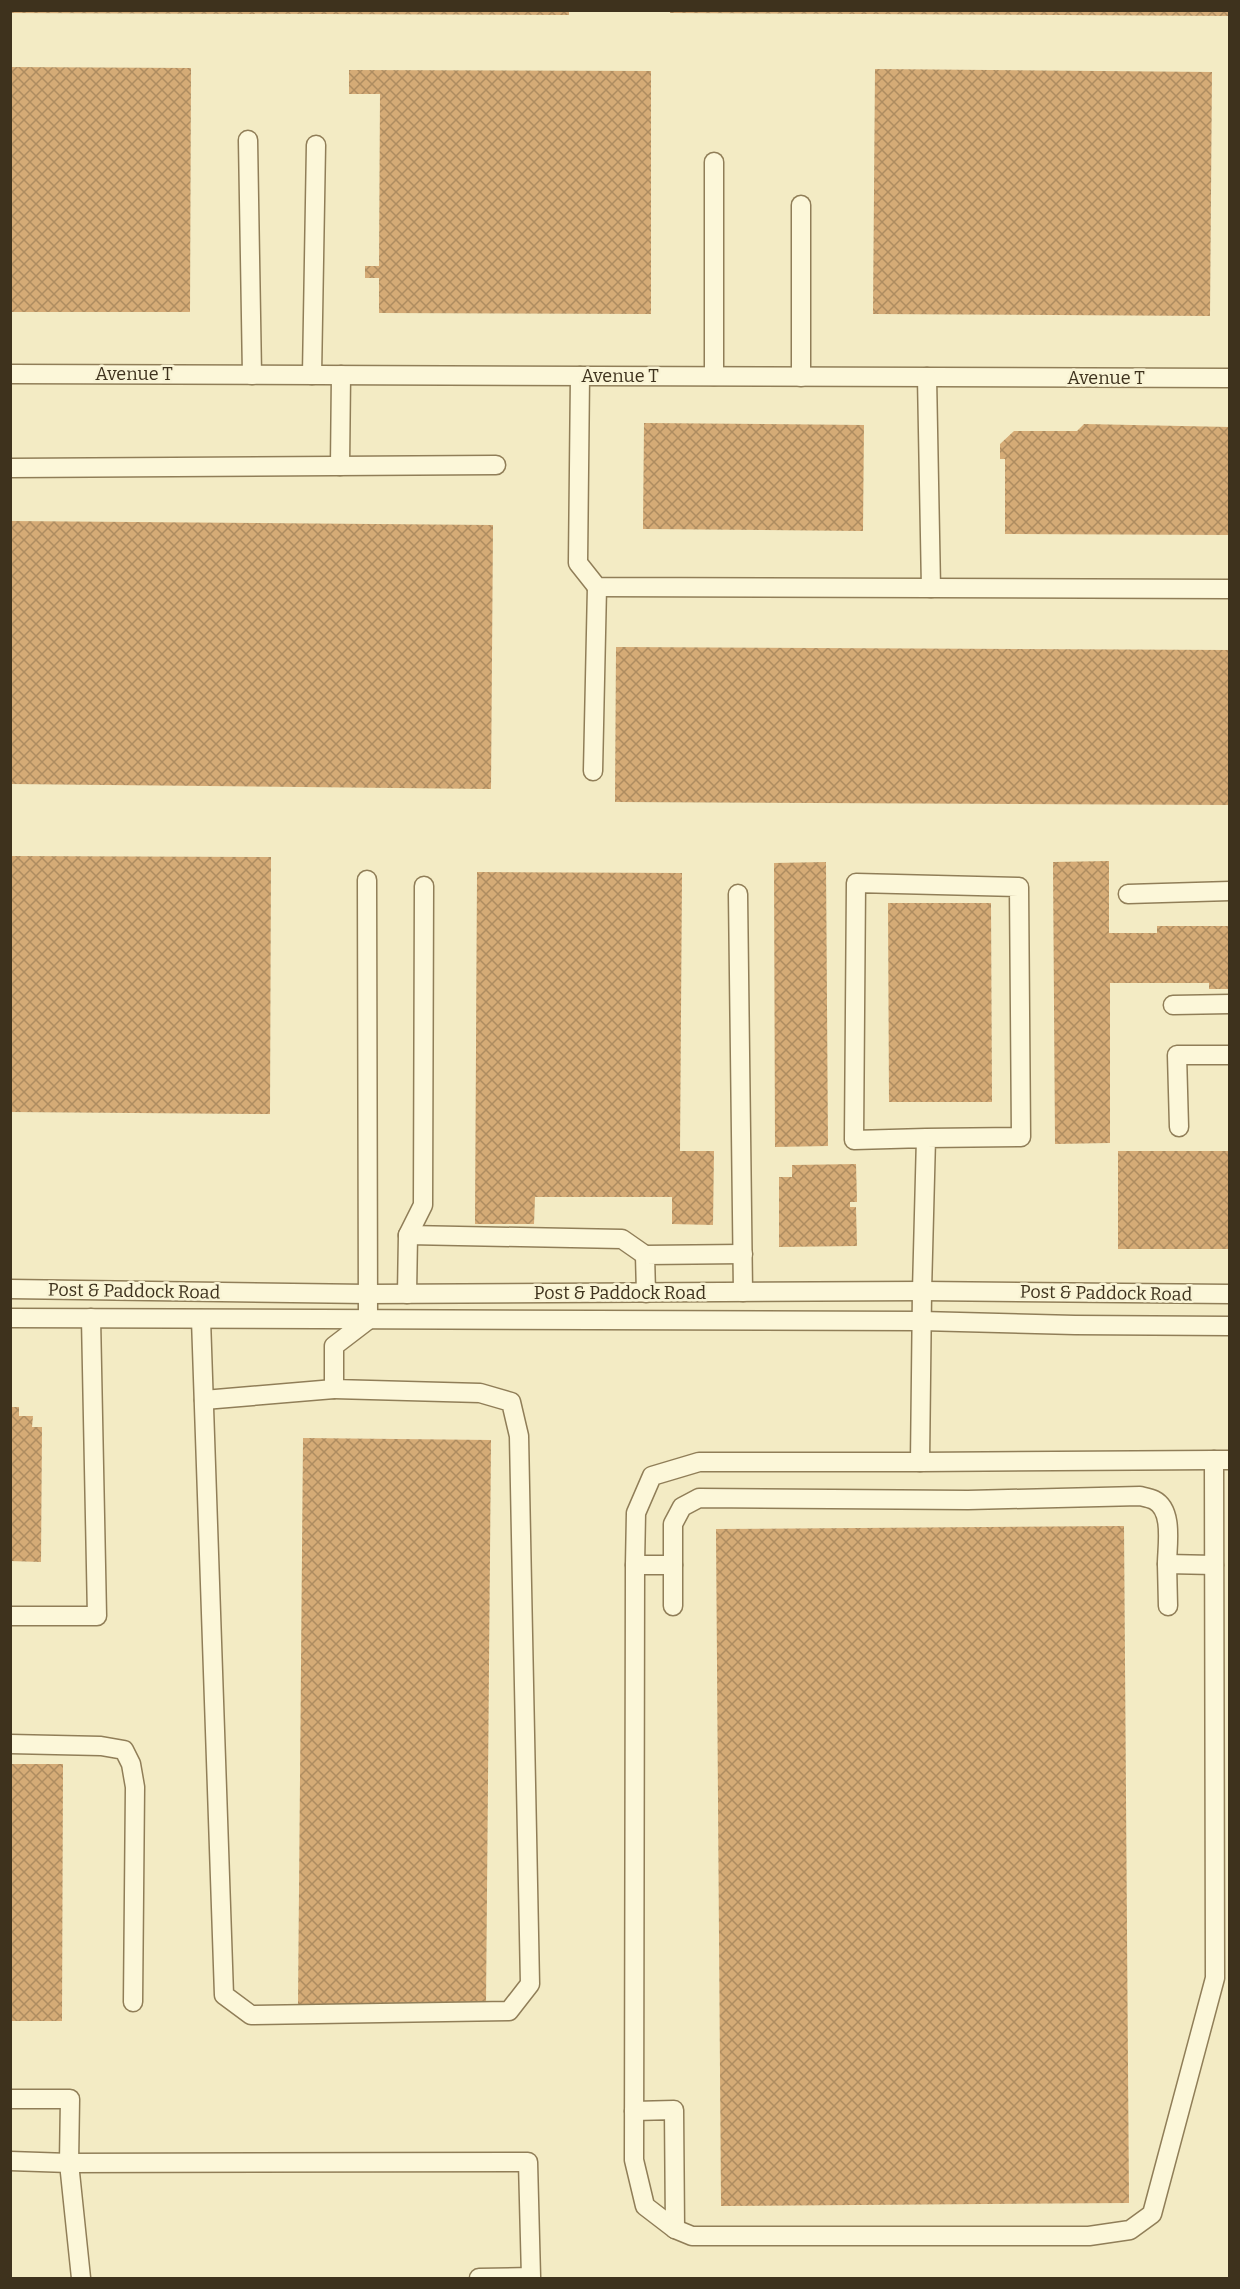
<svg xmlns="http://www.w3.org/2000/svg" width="1240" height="2289" viewBox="0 0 1240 2289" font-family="Bitter,serif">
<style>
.building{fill:url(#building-cross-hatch)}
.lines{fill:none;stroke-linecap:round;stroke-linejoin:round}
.minor-casing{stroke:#907e58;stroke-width:21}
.minor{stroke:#fcf7d9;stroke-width:18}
.labels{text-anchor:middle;stroke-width:5;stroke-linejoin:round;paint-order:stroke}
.street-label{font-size:18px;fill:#3e321d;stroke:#f9f4d5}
</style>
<defs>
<pattern id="building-cross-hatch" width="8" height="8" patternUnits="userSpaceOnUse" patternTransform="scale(1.5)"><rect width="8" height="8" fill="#d5ab76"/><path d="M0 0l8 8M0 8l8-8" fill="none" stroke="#ae8c60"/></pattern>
</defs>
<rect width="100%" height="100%" fill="#f3ebc4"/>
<!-- building -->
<g class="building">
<path d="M10,10h559v5l-559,-2z"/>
<path d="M670,10h560v6l-560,-3z"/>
<path d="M10,67l181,1 -1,244h-180z"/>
<path d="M875,69l337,3 -2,244 -337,-2z"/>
<path d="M349,70l302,1v243l-272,-1v-35h-14v-12h14l1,-172h-31z"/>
<path d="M644,423l220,2 -1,106 -220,-2z"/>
<path d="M1084,424l146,3v108l-225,-1v-75h-5v-15l14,-13h63z"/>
<path d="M10,521l483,4 -2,264 -481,-5z"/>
<path d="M616,647l614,3v155l-615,-3z"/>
<path d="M10,856l261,1 -1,257 -260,-2z"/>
<path d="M1109,861v72h48v-7h73v63h-21v-6h-99v160l-55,1 -2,-282z"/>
<path d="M826,862l2,284 -53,1 -1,-284z"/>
<path d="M477,872l205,1 -2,278h34l-1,74 -41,-1v-27h-137l-1,27h-59z"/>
<path d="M888,903h103l1,199h-103z"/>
<rect x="1118" y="1151" width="112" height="98"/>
<path d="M856,1164l1,38h-7v5h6l1,39 -78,1v-70h13v-12z"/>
<path d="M10,1407h9v9h14l-1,11h10l-1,135 -31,-1z"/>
<path d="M303,1438l188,2 -5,566 -188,-2z"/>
<path d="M1124,1526l5,677 -408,3 -5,-677z"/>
<path d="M10,1764h53l-1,257h-52z"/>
</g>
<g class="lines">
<defs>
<g id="minor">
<path d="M248,140l4,235"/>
<path d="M801,205v172"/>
<path d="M10,374l1220,4"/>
<path d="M312,375l4,-230"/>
<path d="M580,376l-2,187 19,24 334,1 -4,-211"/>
<path d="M714,376v-214"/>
<path d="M340,466l1,-91"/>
<path d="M10,468l486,-3"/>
<path d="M931,588l299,1"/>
<path d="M593,771l4,-184"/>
<path d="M738,894l5,398"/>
<path d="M1128,894l102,-3"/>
<path d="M1173,1005l57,-1"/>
<path d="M1179,1127l-2,-72h53"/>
<path d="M926,1138l95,-1 -2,-250 -163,-4 -2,257 72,-2 -4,153 -2,171 294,-2"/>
<path d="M408,1235l15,-30 1,-319"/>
<path d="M10,1289l358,5 554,-3 308,3"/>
<path d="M646,1293l-1,-38 98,-1"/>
<path d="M407,1294l1,-59 214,4 23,16"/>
<path d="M10,1318l911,3 154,4 155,1"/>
<path d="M201,1319l23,676 27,20 258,-4 21,-27 -11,-548 -8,-34 -31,-9 -146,-4v-43l34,-26 -1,-440"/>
<path d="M204,1400l130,-11"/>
<path d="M920,1462h-221l-47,14 -16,37 -1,52 -1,595 11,46 30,23 17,7h397l41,-6 22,-16 63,-236 -1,-518h16"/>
<path d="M635,1565h38"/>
<path d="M673,1606v-82l9,-17 17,-9 269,2 172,-4c4,1 10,2 14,4 20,10 13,46 13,64"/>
<path d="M1168,1606l-1,-42 47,1"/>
<path d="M10,1616h87l-6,-298"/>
<path d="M10,1744l91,2 23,4 7,14 4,23 -2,215"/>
<path d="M10,2099h60l-1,64 459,-1 3,115 -52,1"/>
<path d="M634,2111l40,-1 1,119"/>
<path d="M10,2161l59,2 12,115"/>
</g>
</defs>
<!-- minor casing -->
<use href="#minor" class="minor-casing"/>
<!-- minor -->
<use href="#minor" class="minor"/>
</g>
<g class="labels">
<!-- street labels -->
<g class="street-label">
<text x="134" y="380">Avenue T</text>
<text x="620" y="382">Avenue T</text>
<text x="1106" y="384">Avenue T</text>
<text transform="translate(134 1291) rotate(1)" y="6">Post &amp; Paddock Road</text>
<text x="620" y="1299">Post &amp; Paddock Road</text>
<text transform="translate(1106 1293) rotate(1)" y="6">Post &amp; Paddock Road</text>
</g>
</g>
<!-- border -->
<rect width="1240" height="2289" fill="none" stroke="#3e321d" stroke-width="24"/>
</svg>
